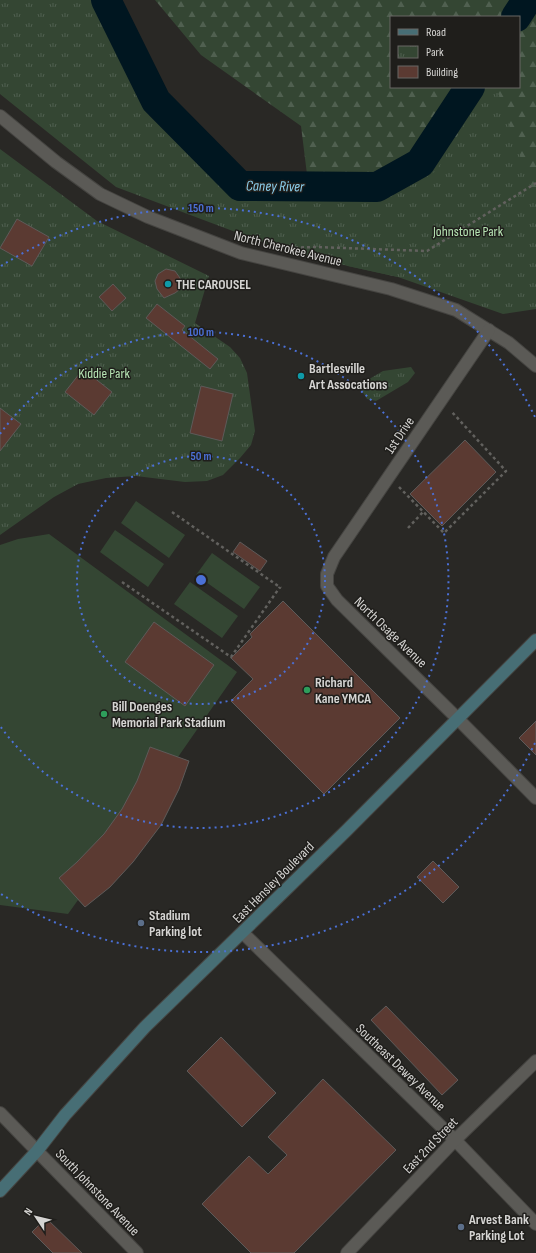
<svg xmlns="http://www.w3.org/2000/svg" width="536" height="1253" viewBox="0 0 536 1253" font-family="'Sofia Sans Condensed',sans-serif">
<style>
.grass{fill:#344633}
.forest{fill:url(#forest-firs);fill-rule:evenodd}
.park{fill:url(#park-tufts)}
.lines{fill:none;stroke-linecap:round;stroke-linejoin:round}
.river{stroke:#001620;stroke-width:30}
.building{fill:#5b3a32;stroke:#5e5a59}
.minor-casing{stroke:#454441;stroke-width:14}
.tertiary-casing{stroke:#454441;stroke-width:14}
.secondary-casing{stroke:#454441;stroke-width:14}
.path{stroke:#62615e;stroke-width:2.5;stroke-dasharray:3 3;stroke-linecap:butt}
.minor{stroke:#5b5a56;stroke-width:12}
.tertiary{stroke:#5b5a56;stroke-width:12}
.secondary{stroke:#476e75;stroke-width:12}
.ring{fill:none;stroke:#4b70d6;stroke-width:2;stroke-dasharray:2 4}
.culture-dot{fill:#0f9aa8;stroke:#1f1e1b;stroke-width:1.5}
.leisure-dot{fill:#2e9e5b;stroke:#1f1e1b;stroke-width:1.5}
.service-dot{fill:#5c6f8a;stroke:#1f1e1b;stroke-width:1.5}
.labels{text-anchor:middle;stroke-width:3;stroke-linejoin:round;paint-order:stroke}
.park-label{font-size:14px;fill:#b7e4b4;stroke:#1f1e1b}
.street-label{font-size:14px;fill:#d5d4d2;stroke:#1f1e1b}
.poi-label{font-size:14px;font-weight:bold;fill:#d5d4d2;stroke:#1f1e1b;text-anchor:start}
.water-label{font-size:15px;font-style:italic;fill:#8bceec;stroke:#1f1e1b}
.centre{fill:#4b70d6;stroke:#1f1e1b;stroke-width:2}
.ring-label{font-size:12px;text-anchor:middle;font-weight:bold;fill:#4b70d6;stroke:#1f1e1b;stroke-width:3;stroke-linejoin:round;paint-order:stroke}
</style>
<defs>
<pattern id="forest-firs" width="22" height="20" patternUnits="userSpaceOnUse"><rect width="22" height="20" fill="#344633"/><path d="M5 1l3.5 6h-7zM16 11l3.5 6h-7z" fill="#506050"/></pattern>
<pattern id="park-tufts" width="24" height="20" patternUnits="userSpaceOnUse"><rect width="24" height="20" fill="#344633"/><path d="M3 7l-1-3M5 7V3M7 7l1-3M15 17l-1-3M17 17v-4M19 17l1-3" fill="none" stroke="#506050"/></pattern>
</defs>
<rect width="100%" height="100%" fill="#292825"/>
<!-- grass -->
<g class="grass">
<path d="M136,501l49,34 -16,23 -48,-35z"/>
<path d="M115,530l49,34 -16,23 -48,-35z"/>
<path d="M49,534l188,138 -59,85 11,4 -10,28 -18,36 -51,62 -25,20 -7,-7 -10,14 -68,-9v-360l18,-6z"/>
<path d="M212,553l48,34 -16,22 -48,-34z"/>
<path d="M190,582l48,34 -16,22 -48,-34z"/>
</g>
<!-- forest -->
<path class="forest" d="M155,0h381v287l-138,-10 -50,-11 -32,-19 -15,-121 -100,-71zM391,17h128v70h-128z"/>
<!-- park -->
<g class="park">
<path d="M0,0h91l59,116 88,85 149,-2 49,-28 51,-84h9l40,115v107l-33,5 -105,-37 -50,-11 -70,-18 -162,-61 -116,-93z"/>
<path d="M0,149l97,72 112,55 -14,47 35,24 10,11 7,15 8,58 -4,14 -11,13 -17,17 -16,6 -22,1 -49,-6 -30,2 -28,6 -24,13 -54,38z"/>
<path d="M411,367l4,6 -7,9 -32,19 -9,-2 -5,-8 2,-9 19,-11z"/>
</g>
<g class="lines">
<!-- river -->
<g class="river">
<path d="M106,0l50,101 84,85 137,1 43,-24 50,-76"/>
<path d="M516,17l11,-17"/>
</g>
</g>
<!-- building -->
<g class="building">
<path d="M17,219l32,18 -17,29 -32,-18z"/>
<path d="M166,269l9,2 5,7 1,4 -2,8 -4,3 -11,5 -7,-9 -2,-8 3,-7z"/>
<path d="M113,284l13,14 -14,13 -13,-14z"/>
<path d="M157,304l28,22 -3,4 36,29 -8,10 -64,-51z"/>
<path d="M83,369l29,23 -18,23 -29,-23z"/>
<path d="M201,386l32,8 -11,47 -32,-8z"/>
<path d="M0,408l21,16 -21,27z"/>
<path d="M465,440l31,32 -54,54 -32,-32z"/>
<path d="M240,542l27,19 -7,10 -27,-19z"/>
<path d="M283,601l117,117 -76,76 -93,-93 22,-22 -22,-21 21,-21 -2,-3z"/>
<path d="M154,622l60,43 -29,41 -60,-44z"/>
<path d="M536,721v34l-17,-17z"/>
<path d="M150,747l39,14 -10,28 -18,36 -28,37 -23,25 -25,20 -26,-29 18,-16 27,-28 18,-25 15,-28z"/>
<path d="M433,861l26,26 -16,16 -26,-26z"/>
<path d="M386,1006l72,74 -16,15 -71,-75z"/>
<path d="M221,1037l55,56 -34,34 -55,-56z"/>
<path d="M323,1079l73,71 -102,103h-43l-49,-49 47,-48 19,18 19,-19 -19,-18z"/>
<path d="M46,1218l36,35h-29l-21,-21z"/>
</g>
<g class="lines">
<defs>
<g id="minor">
<path d="M0,116l56,46 44,32 48,23 93,36 150,36 65,21 53,33 27,23"/>
<path d="M489,330l-155,227 -7,17v12l10,14 121,119 78,79"/>
<path d="M243,933l212,207 81,84"/>
<path d="M0,1113l37,38"/>
<path d="M347,1253l108,-113 81,-79"/>
</g>
<path id="tertiary" d="M37,1151l100,102"/>
<path id="secondary" d="M0,1191l37,-40 28,-36 80,-88 201,-196 190,-191"/>
</defs>
<!-- minor casing -->
<use href="#minor" class="minor-casing"/>
<!-- tertiary casing -->
<use href="#tertiary" class="tertiary-casing"/>
<!-- secondary casing -->
<use href="#secondary" class="secondary-casing"/>
<!-- path -->
<g class="path">
<path d="M283,248l33,-1 111,4 109,-68"/>
<path d="M399,487l45,46 62,-62 -55,-60"/>
<path d="M172,512l109,76"/>
<path d="M408,528l15,-16"/>
<path d="M122,582l109,75 49,-70"/>
</g>
<!-- minor -->
<use href="#minor" class="minor"/>
<!-- tertiary -->
<use href="#tertiary" class="tertiary"/>
<!-- secondary -->
<use href="#secondary" class="secondary"/>
</g>
<!-- distance rings -->
<g class="ring">
<circle cx="201" cy="580" r="124"/>
<path d="M0 434A248 248 0 1 1 0 726"/>
<path d="M535 743A372 372 0 0 1 1 894M1 266A372 372 0 0 1 535 417"/>
</g>
<!-- markers -->
<g class="culture-dot">
<circle cx="168" cy="284" r="4"/>
<circle cx="301" cy="376" r="4"/>
</g>
<g class="leisure-dot">
<circle cx="307" cy="690" r="4"/>
<circle cx="104" cy="714" r="4"/>
</g>
<g class="service-dot">
<circle cx="141" cy="923" r="4"/>
<circle cx="461" cy="1227" r="4"/>
</g>
<g class="labels">
<!-- park labels -->
<g class="park-label">
<text x="468" y="236">Johnstone Park</text>
<text x="104" y="378">Kiddie Park</text>
</g>
<!-- street labels -->
<g class="street-label">
<text transform="translate(288 248) rotate(14)" y="5">North Cherokee Avenue</text>
<text transform="translate(399 435) rotate(-56)" y="5">1st Drive</text>
<text transform="translate(391 632) rotate(44)" y="5">North Osage Avenue</text>
<text transform="translate(273 882) rotate(-45)" y="5">East Hensley Boulevard</text>
<text transform="translate(401 1067) rotate(44)" y="5">Southeast Dewey Avenue</text>
<text transform="translate(430 1145) rotate(-46)" y="5">East 2nd Street</text>
<text transform="translate(98 1192) rotate(46)" y="5">South Johnstone Avenue</text>
</g>
<!-- poi labels -->
<g class="poi-label">
<text x="176" y="289">THE CAROUSEL</text>
<text x="309" y="373">Bartlesville<tspan x="309" dy="16">Art Assocations</tspan></text>
<text x="315" y="687">Richard<tspan x="315" dy="16">Kane YMCA</tspan></text>
<text x="112" y="711">Bill Doenges<tspan x="112" dy="16">Memorial Park Stadium</tspan></text>
<text x="149" y="920">Stadium<tspan x="149" dy="16">Parking lot</tspan></text>
<text x="469" y="1224">Arvest Bank<tspan x="469" dy="16">Parking Lot</tspan></text>
</g>
<!-- water labels -->
<g class="water-label">
<text transform="translate(275 186) rotate(1)" y="5">Caney River</text>
</g>
</g>
<circle cx="201" cy="580" r="6" class="centre"/>
<g class="ring-label">
<text x="201" y="212">150 m</text>
<text x="201" y="336">100 m</text>
<text x="201" y="460">50 m</text>
</g>
<!-- legend -->
<rect x="390" y="16" width="130" height="72" fill="#1f1e1b" stroke="#686764"/>
<rect x="398" y="29" width="20" height="6" fill="#476e75" stroke="#686764"/>
<text x="426" y="36" font-size="12" fill="#d5d4d2">Road</text>
<rect x="398" y="46" width="20" height="12" fill="url(#park-tufts)" stroke="#686764"/>
<text x="426" y="56" font-size="12" fill="#d5d4d2">Park</text>
<rect x="398" y="66" width="20" height="12" fill="#5b3a32" stroke="#686764"/>
<text x="426" y="76" font-size="12" fill="#d5d4d2">Building</text>
<!-- north arrow -->
<g transform="translate(36 1217) rotate(305)" stroke="#1f1e1b" stroke-width="3" paint-order="stroke">
<path d="M0-3L7 15L0 10L-7 15Z" fill="#d5d4d2"/>
<text y="-6" font-size="11" font-weight="bold" text-anchor="middle" fill="#d5d4d2">N</text>
</g>
</svg>
